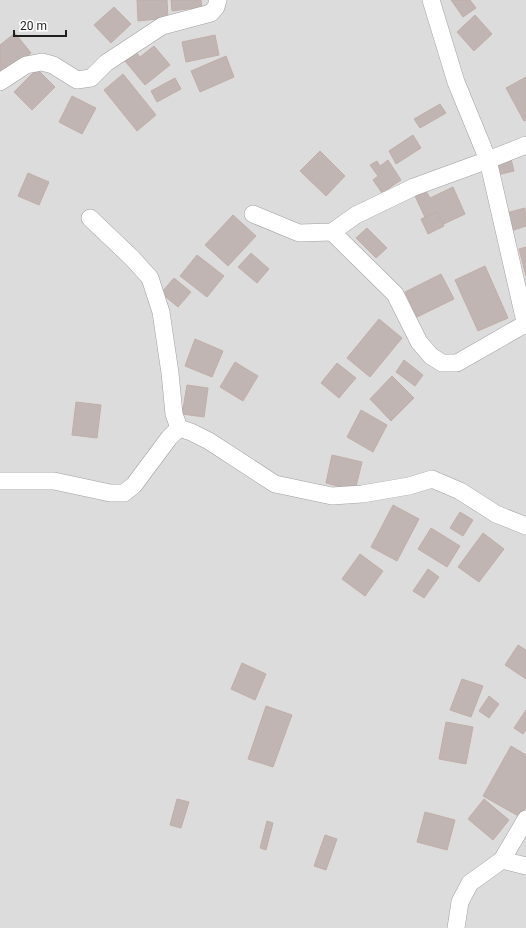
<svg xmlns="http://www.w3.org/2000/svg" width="526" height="928" viewBox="0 0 526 928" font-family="Roboto,sans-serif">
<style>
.residential{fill:#dddcdc}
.building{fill:#c0b5b2;stroke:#c1aea8}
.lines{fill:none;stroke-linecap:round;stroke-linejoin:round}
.minor-casing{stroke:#a0a0a0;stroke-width:18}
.minor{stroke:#fff;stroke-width:17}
</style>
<rect width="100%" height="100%" fill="#f0eae6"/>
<!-- residential -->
<rect class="residential" x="0" y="0" width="526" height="928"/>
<!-- building -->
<g class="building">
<path d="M137,0h30l1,18 -30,3z"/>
<path d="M171,0h30l1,7 -30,4z"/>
<path d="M451,0h19l6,8 -13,9z"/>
<path d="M114,7l17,17 -20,19 -17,-18z"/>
<path d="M475,15l17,19 -18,17 -17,-19z"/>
<path d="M15,33l16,20 -31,25v-33z"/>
<path d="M215,35l4,20 -33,7 -4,-20z"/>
<path d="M154,46l16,19 -25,20 -20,-24 11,-9 4,5z"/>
<path d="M226,56l8,21 -34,15 -9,-21z"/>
<path d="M37,69l18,18 -23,23 -18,-18z"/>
<path d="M123,74l33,41 -19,16 -33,-41z"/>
<path d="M526,77v43l-2,1 -18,-33z"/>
<path d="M175,78l6,11 -24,13 -6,-11z"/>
<path d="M72,96l24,12 -14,26 -23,-12z"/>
<path d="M440,104l6,9 -26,15 -6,-9z"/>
<path d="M413,135l8,13 -25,16 -7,-13z"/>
<path d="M320,151l25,25 -19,20 -26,-25z"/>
<path d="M511,159l3,12 -17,4 -3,-13z"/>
<path d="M388,160l13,20 -19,13 -9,-13 5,-4 -8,-11 7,-4 3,5z"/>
<path d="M28,173l21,9 -10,23 -21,-9z"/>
<path d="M453,187l12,27 -34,16 -16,-34 11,-5 4,7z"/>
<path d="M525,208l1,18 -15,5 -5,-18z"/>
<path d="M437,212l7,14 -16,8 -7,-15z"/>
<path d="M233,215l23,21 -28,30 -23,-21z"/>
<path d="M367,228l20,20 -11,10 -20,-20z"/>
<path d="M526,247v29l-7,-27z"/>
<path d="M251,253l18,16 -12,14 -19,-16z"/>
<path d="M197,255l27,21 -17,21 -27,-21z"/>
<path d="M485,266l23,52 -30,13 -23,-51z"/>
<path d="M441,274l13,25 -37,18 -12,-25z"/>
<path d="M174,278l17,14 -13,15 -17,-14z"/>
<path d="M379,319l23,19 -32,39 -23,-19z"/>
<path d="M195,339l28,12 -11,26 -27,-11z"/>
<path d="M404,360l19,15 -8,11 -19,-14z"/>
<path d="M235,362l23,14 -15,25 -23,-14z"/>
<path d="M337,363l19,15 -17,20 -18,-15z"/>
<path d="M392,376l22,22 -23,23 -21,-22z"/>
<path d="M187,385l21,3 -4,29 -22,-3z"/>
<path d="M76,402l25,3 -4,33 -25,-3z"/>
<path d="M361,410l26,15 -14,27 -26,-15z"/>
<path d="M332,455l30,7 -7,29 -29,-8z"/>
<path d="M393,505l26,14 -22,42 -26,-14z"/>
<path d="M460,512l13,8 -10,16 -13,-8z"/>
<path d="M431,528l29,18 -13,21 -29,-18z"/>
<path d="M483,533l21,16 -25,33 -21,-15z"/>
<path d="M360,554l23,17 -18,25 -23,-17z"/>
<path d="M428,569l11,8 -15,21 -11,-7z"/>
<path d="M518,645l8,5v29l-21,-14z"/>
<path d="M242,663l24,11 -11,26 -24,-11z"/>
<path d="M462,679l21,7 -12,31 -21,-7z"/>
<path d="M489,696l10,8 -10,14 -10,-7z"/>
<path d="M266,706l26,9 -19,52 -25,-8z"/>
<path d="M526,710v20l-3,4 -9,-6z"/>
<path d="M446,722l27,5 -7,37 -27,-5z"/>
<path d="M511,746l15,9v52l-6,10 -37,-21z"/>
<path d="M177,799l12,3 -8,26 -11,-3z"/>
<path d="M484,799l25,21 -16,20 -25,-21z"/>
<path d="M425,812l30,8 -8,30 -30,-8z"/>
<path d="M267,821l6,2 -7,27 -6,-2z"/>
<path d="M325,835l12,4 -11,31 -12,-4z"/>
</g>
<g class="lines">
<defs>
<g id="minor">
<path d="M431,0l25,82 32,78 38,166"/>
<path d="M0,82l26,-17 16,-3 11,3 24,15 14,-2 15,-15 56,-37 49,-13 5,-6 2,-7"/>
<path d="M253,214l46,19 33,-1 24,-17 58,-28 74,-27 38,-15"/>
<path d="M90,218l43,41 17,19 11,34 9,61 4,41 5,14"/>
<path d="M332,232l63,62 24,48 12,14 11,7h15l68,-39"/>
<path d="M0,481h54l56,12h14l10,-8 35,-47 10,-10 12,4 18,9 66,43 57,12 30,-2 47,-8 23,-7 28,12 36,23 30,12"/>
<path d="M502,860l24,6"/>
<path d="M456,928l4,-26 10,-19 32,-23 24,-41"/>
</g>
</defs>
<!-- minor casing -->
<use href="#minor" class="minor-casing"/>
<!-- minor -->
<use href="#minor" class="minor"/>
</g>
<!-- scale -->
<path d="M14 30v6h52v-6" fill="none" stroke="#1f1f1f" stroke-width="2"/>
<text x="20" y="30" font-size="12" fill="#1f1f1f" stroke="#ffffff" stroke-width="3" paint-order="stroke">20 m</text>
</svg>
